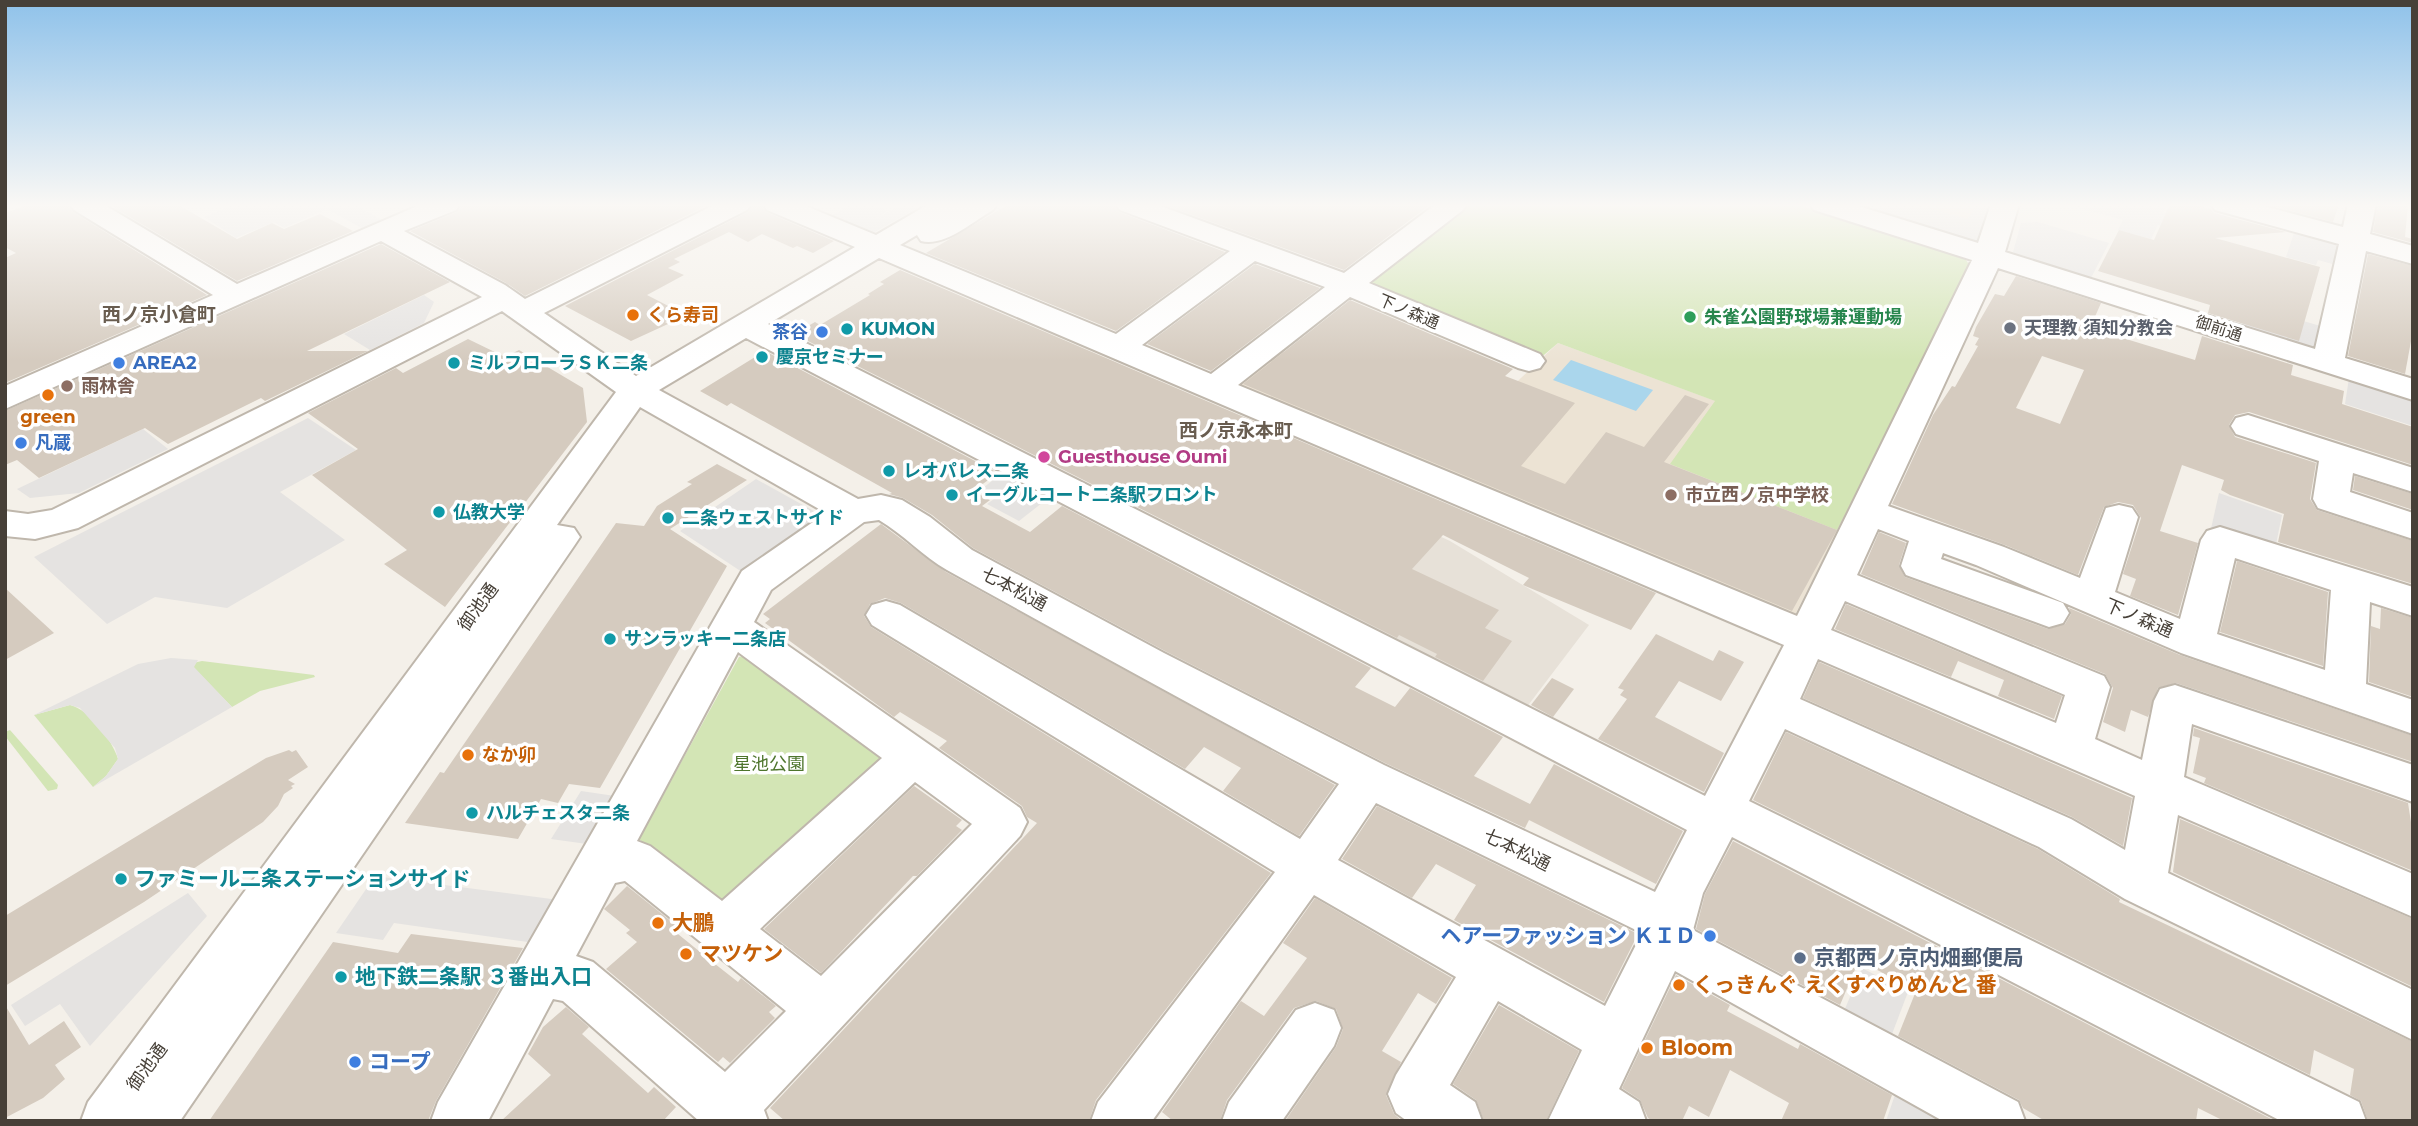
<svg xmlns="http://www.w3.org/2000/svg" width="2418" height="1126" viewBox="0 0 2418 1126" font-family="Montserrat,'Noto Sans JP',sans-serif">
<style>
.residential{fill:#e7e1d8}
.commercial{fill:#f4e5d6}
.education{fill:#ece3d4}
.green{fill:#d3e5b5}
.parking{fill:#e5e3e1}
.water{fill:#aad6ec}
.building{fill:#d5cbbf;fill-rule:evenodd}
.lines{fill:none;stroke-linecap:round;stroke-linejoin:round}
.minor-casing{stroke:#bfb7ac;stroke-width:4}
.minor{fill:#fff;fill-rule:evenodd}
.food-dot{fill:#e8710a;stroke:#fff;stroke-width:2.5}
.leisure-dot{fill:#2e9e5b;stroke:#fff;stroke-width:2.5}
.worship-dot{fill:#6b7280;stroke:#fff;stroke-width:2.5}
.culture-dot{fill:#0f9aa8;stroke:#fff;stroke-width:2.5}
.shop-dot{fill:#3f7fe0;stroke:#fff;stroke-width:2.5}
.education-dot{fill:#8d6e63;stroke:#fff;stroke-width:2.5}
.hotel-dot{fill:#d1479c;stroke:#fff;stroke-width:2.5}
.service-dot{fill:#5c6f8a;stroke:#fff;stroke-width:2.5}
.labels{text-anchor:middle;stroke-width:7;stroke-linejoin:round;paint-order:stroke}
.far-street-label{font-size:16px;fill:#474038;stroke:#fff}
.food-label{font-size:18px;font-weight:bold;fill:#c56008;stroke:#fff;text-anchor:start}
.leisure-label{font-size:18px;font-weight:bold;fill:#27864d;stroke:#fff;text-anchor:start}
.worship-label{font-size:18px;font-weight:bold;fill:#5b616d;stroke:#fff;text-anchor:start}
.culture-label{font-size:18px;font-weight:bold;fill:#0d838f;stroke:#fff;text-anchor:start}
.shop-label{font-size:18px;font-weight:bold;fill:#366cbe;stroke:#fff;text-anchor:start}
.education-label{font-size:18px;font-weight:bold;fill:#785e54;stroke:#fff;text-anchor:start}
.hotel-label{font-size:18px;font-weight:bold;fill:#b23c85;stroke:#fff;text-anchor:start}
.street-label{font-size:18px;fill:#474038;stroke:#fff}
.park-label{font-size:18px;fill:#4f762e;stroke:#fff}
.neighbourhood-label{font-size:19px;font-weight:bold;fill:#695d50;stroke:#fff}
.near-culture-label{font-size:21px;font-weight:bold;fill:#0d838f;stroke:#fff;text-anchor:start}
.near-food-label{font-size:21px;font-weight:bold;fill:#c56008;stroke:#fff;text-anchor:start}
.near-shop-label{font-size:21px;font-weight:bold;fill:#366cbe;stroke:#fff;text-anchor:end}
.near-service-label{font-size:21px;font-weight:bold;fill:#4e5e75;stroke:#fff;text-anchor:start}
</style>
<rect width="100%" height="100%" fill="#f4f0e9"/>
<!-- residential -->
<path class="residential" d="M1386,511l64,30 139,84 -66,87 -223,-110z"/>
<!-- commercial -->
<path class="commercial" d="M1845,204h151l-10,38z"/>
<!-- education -->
<path class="education" d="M1558,343l315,116 -79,158 -565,-232 41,-39 192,88z"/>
<!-- green -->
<g class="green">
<path d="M1463,204h333l168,53 6,9 -133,264 -167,-66 45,-63 -157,-58 -20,17 -180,-76z"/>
<path d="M751,654l131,96 4,12 -159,142 -17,-2 -71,-63 100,-182z"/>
<path d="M202,661l112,14 1,2 -55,14 -28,16 -39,-40v-4z"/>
<path d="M70,705c20,5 42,35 48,54l-12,17 -13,11 -59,-72z"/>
<path d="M10,730l48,55 -1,4 -9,2 -43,-55v-4z"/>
</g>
<!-- parking -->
<g class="parking">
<path d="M235,204h118l35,19 -19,9 -42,-23 -43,19 -10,-6 -38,16 -32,-21z"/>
<path d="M852,204h17l18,7 -10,7 25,-14 17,3 -53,30 -41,-18z"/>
<path d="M1845,204h71l51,15 11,-15h18l-10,38 -11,2z"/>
<path d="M2066,204h102l-4,8 32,9 -6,14 -32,-10 -7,14 -33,-9 5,-10z"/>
<path d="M2038,222l71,21 -19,37 -66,-19 -11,-9 8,-29z"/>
<path d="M2296,227l46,17 -6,21 -18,-5 -2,5 -30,-8z"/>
<path d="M424,295l10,7 -10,21 -54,27 -26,-16z"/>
<path d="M2248,305l76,22 -4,20 -15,2 -65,-21z"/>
<path d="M2349,378l64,21v27l-68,-22z"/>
<path d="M308,418l48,32 -76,42 65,48 -118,68 -72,-11 -48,27 -73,-67z"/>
<path d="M143,429l25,20 -89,44 -49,5 -13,-9z"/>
<path d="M1010,467l46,25 -37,29 -32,-17 7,-5 -15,-8z"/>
<path d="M756,479l65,36 -1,12 -72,49 -68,-45z"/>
<path d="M2219,493l63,22 -8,39 -64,-21z"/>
<path d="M171,658l27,2 -4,7 38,40 -139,80 13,-11 12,-17 -3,-11 -35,-40 -10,-3 -36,10 104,-51z"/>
<path d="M581,791l34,5 -28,48 -36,-5z"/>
<path d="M375,876l184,24 -24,43 -141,-20 -11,17 -47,-7z"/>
<path d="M188,893l19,23 -117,130 -30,-42 -35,22 -14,-21z"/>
<path d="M1862,968l46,24 -19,50 -47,-26z"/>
<path d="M1898,1086l48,35h-60z"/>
</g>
<!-- water -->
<path class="water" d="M1571,360l82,30 -17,21 -83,-31z"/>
<!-- building -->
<g class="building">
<path d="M30,204h37l6,8 134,83 -202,88v-125l11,-5 -11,-6v-34z"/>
<path d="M108,204h69l60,35 35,-16 12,6 36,-15 33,17 -116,50z"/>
<path d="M463,204h247l-185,92 -19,-13 -96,-52 47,-19z"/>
<path d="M754,204h6l6,8 68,29 -21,12 -16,-7 -4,2 -31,-14 -14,8 -19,-10 -55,27 6,3 -12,6 16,7 -37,20 35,18 -17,9 3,2 -37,17 -66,-35 183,-94z"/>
<path d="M1009,204h104l6,8 106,40 -109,79 -190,-78z"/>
<path d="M1162,204h269l-87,66z"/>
<path d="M2170,204h23l18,5 3,4 72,19 -71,6 105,29 -21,74 -91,-28 2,-8 -112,-34 21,-41 35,10z"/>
<path d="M2266,204h73l-6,18z"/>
<path d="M2378,204h30l-3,33 8,2v4l-40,-11z"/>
<path d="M381,244l69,38 -143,69h61l-103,50 -4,-3 -93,46 -23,-16 -106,50 -22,-18 -12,5v-54z"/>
<path d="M2368,254l45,12v64l-8,44 -57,-18z"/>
<path d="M1255,264l65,24 -109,83 -64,-27z"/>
<path d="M900,270l756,323 -25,37 -108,-45 6,-7 -86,-43 -31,34 87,41 -14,18 27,13 -29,40 -48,-24 2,-3 -38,-19 -2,3 -603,-304 21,-12 5,3 50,-30 -2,-1 16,-10 -4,-2z"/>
<path d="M2016,276l85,27 -11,25 105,32 7,-24 91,29 -2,10 53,16 -2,13 71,23v38l-164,-53 -14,3 -6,10 6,12 81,26 -6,36 7,11 96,31v43l-135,-42 6,-28 -54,-19 -9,-5 3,-10 -42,-15 -22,66 38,12 -20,72 -48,-19 6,-17 -13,-5 18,-56 -8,-13 -15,-3 -14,5 -26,68 -73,-30 -113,-41 41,-89 19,-29 3,1 23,-41 -3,-1 4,-7 -6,-2 3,-9 19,-33 9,2zM2042,356l42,14 -24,54 -44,-16z"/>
<path d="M1350,300l163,69 -8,7 70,27 -54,63 44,18 41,-52 38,15 41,-52 24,9 -45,58 173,68 -45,81 -549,-227z"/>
<path d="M468,339l37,18 14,-7 64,38 4,34 -142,185 -61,-43 23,-14 -95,-75 46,-26 -50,-36 88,-45 7,5z"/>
<path d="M765,351l233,122 -25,18 17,9 -8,6 48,26 32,-26 309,162 -16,19 40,20 15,-19 93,49 -29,39 56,28 24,-40 129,67 -27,53 -127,-64 -4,8 -140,-65 -220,-112 -192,-103 -41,-33 -29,-17 -14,-4 3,-1 -161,-90 -4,3 -27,-15z"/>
<path d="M717,464l30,16 -77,49 57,37 -127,222 -31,-4 -11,19 -17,-4 -23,40 -113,-16 35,-51 4,1 172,-250 28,3 13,-20 35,-22 -5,-2z"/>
<path d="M2355,476l58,18v16l-60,-20z"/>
<path d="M881,524l65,48 389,213 -36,51 -76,-45 18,-23 -37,-21 -19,22 -284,-166 -16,-5 -15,6 -6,12 7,11 400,246 -175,227 -7,21h-304l-15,-13 267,-285 -10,-6 -5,-11 -83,-58 8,-7 -47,-29 -6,5 -129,-94 5,-4 -7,-5z"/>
<path d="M1879,532l27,11 -7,22 6,12 143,52 17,-5 6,-10 -2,-6 111,47 233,81v26l-237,-79 -18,5 -10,29 -17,-7 -6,22 -22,-10 10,-34 -8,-14 -244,-100z"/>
<path d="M2237,561l91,31 -5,74 -103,-34z"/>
<path d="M5,588l49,45 -49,27z"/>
<path d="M1846,604l216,92 -8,23 -56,-23 6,-16 -46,-19 -7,16 -116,-48z"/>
<path d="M2381,608l32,10v79l-44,-15 2,-56 9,3z"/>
<path d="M1656,634l57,27 6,-11 25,12 -23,39 -42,-20 -24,36 69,36 -20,39 -106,-53 29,-40 -7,-4 4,-5 -6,-2z"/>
<path d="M1819,662l313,136 -9,48 -51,-29 -269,-119z"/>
<path d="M1552,678l22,11 -21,28 -22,-12z"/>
<path d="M2194,728l214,75 5,32v36l-209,-88 2,-5 -13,-5 7,-35 -7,-2z"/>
<path d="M1786,732l252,117 82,50 -1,3 294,140v79h-45l-7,-20 -11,-6 4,-26 -40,-19 -4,25 -557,-275z"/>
<path d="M289,750l3,2 4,-2 12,17 -20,13 7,4 -4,2 2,2 -9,6 -6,12 -15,16 -119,80 -139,84v-70l261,-158z"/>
<path d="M914,786l48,34 -6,6 6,4 -45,46h-4l-92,97 -57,-44z"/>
<path d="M1377,806l261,128 -34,68 -150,-82 22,-35 -40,-21 -24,34 -70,-39z"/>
<path d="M2180,819l233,100v68l-240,-115z"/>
<path d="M1733,841l542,280h-51l-26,-13 -2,13h-151l-22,-13 -4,-8 -121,-64 18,-45 -57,-31 -19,45 -144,-76 9,-35z"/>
<path d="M627,886l50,40 -4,4 37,30 28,22 3,-4 35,28 -7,6 6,6 -45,45 -7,-6 -5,5 -112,-93 31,-27 -11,-9 4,-3 -26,-21z"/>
<path d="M1315,898l137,80 -16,26 -18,-11 -36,58 19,11 -15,33 8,19 8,7h-117l51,-74 7,-18 -7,-20 -20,-8 -22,7 -67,92 -7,21h-47l-11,-9 79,-111 23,15 43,-58 -24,-15z"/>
<path d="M411,934l112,14 -87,153 -8,20h-219l124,-179 65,11z"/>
<path d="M1676,975l54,30 -3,6 71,38 2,-5 92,51 -9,26h-102l8,-18 -59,-33 -21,47 -20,-11 -7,15h-29l-5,-3 -8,-18 -18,-12z"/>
<path d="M5,1005l24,40 35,-24 17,26 -26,18 10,14 -22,19 -38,20z"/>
<path d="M1499,1005l80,46 -33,70h-62l-8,-21 -23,-16z"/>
<path d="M566,1007l23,20 -7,7 66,59 6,-6 22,20 -13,14h-162l50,-46 -23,-21 15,-27z"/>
</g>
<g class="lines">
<defs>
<g id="minor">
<path d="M70,204h33l134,80 185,-80h38l-4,6 -52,21 101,54 20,14 191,-95h35l-4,6 -203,103 92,63 219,-129 -88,-37 -4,-6h38l75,31 53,-31h68l-4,6c-21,12 -48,37 -72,31l-4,-6 -17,10 216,89 114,-83 -110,-41 -4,-6h39l189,69 92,-69h31l-4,6 -94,73 171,71 5,7 -5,7 -11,3 -11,-3 -168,-71 -112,88 559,231 175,-356 -158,-50 -4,-6h42l126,39 13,-39h28l-14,48 310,97 24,-105 -124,-34 -4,-6h45l87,23 5,-23h28l-6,30 43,12v18l-47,-13 -21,107 68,21v21l-415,-132 -110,238 116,41 76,31 26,-70 13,-3 13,3 6,9 -23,75 65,27 21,-79 6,-9 13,-4 193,60v29l-43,-14 -4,82 47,16v34l-232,-81 -205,-88 -33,-12 -2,6 122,44 6,10 -6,10 -14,4 -143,-52 -5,-9 8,-25 -31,-12 -21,46 247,101 6,11 -15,52 47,21 12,-59 6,-12 15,-4 238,80v37l-221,-78 -8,53 229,97v43l-235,-102 -10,58 245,117v50l-288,-141 -86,-52 -254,-118 -36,72 610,301 7,19h-85l-549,-284 -29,56 -10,37 325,172 7,19h-82l-268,-150 -56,118 20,13 7,19h-98l34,-71 -84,-49 -48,84 25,17 7,19h-75l-11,-8 -8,-19 8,-19 60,-98 -142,-82 -162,226h-61l7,-19 177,-230 -403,-247 -6,-10 6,-10 14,-4 14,4 400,234 39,-55c-132,-70 -262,-142 -392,-214 -23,-13 -44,-36 -68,-50l-15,2 -93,68 -17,32 266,186 7,14 -7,14 -256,274 4,11h-69l-136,-120 -10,-2 -65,122h-57l7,-19 304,-531 84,-58 -186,-106 -83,118 17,3 6,9 -6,9 -394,575h-99l7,-19 528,-710 -114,-81 -424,217 -43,11 -30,-3v-25l23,3 24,-4 430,-213 -101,-56 -376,168v-23l208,-91 -139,-85zM879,258l905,387 -79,151 -937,-472zM1255,261l70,26 -114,87 -69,-29zM746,338l941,492 -32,62 -271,-127 -220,-112 -192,-103 -42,-33 -28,-17 -21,-5 -23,4 -199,-109zM2235,558l96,32 -6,80 -108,-36zM1845,601l220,94 -9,28 -225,-93zM738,652l144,106 -160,143 -72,-55 -13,-5zM1818,659l317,137 -10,54 -54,-31 -271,-120zM915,782l57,42 -151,152 -61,-47zM1376,803l266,130 -37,73 -267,-146zM625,881l161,130 -61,61 -132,-110 -17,-6 39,-73z"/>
<path d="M2248,415l165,53v24l-60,-19 -3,19 63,21v26l-95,-31 -5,-9 6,-38 -83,-27 -5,-8 5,-8z"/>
<path d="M1315,1003l19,7 7,18 -7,18 -52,75h-60l7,-19 67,-92z"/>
</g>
</defs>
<!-- minor casing -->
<use href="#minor" class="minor-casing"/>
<!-- minor -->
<use href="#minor" class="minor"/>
</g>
<!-- sky -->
<linearGradient id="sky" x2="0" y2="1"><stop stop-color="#8fc2ea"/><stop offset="0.57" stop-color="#faf8f5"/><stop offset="1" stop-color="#faf8f5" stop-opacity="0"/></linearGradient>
<rect width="2418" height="361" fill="url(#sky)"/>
<!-- markers -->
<g class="food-dot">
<circle cx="633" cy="315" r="7"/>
<circle cx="48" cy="395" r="7"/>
<circle cx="468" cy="755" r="7"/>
<circle cx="658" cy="923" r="7"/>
<circle cx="686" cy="954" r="7"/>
<circle cx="1679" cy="985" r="7"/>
<circle cx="1647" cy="1048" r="7"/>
</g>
<circle class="leisure-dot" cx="1690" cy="317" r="7"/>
<circle class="worship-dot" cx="2010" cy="328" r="7"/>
<g class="culture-dot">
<circle cx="847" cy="329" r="7"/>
<circle cx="762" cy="357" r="7"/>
<circle cx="454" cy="363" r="7"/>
<circle cx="889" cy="471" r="7"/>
<circle cx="952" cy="495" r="7"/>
<circle cx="439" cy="512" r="7"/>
<circle cx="668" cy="518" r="7"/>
<circle cx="610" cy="639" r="7"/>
<circle cx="472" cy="813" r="7"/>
<circle cx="121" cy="879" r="7"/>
<circle cx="341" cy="977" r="7"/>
</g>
<g class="shop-dot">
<circle cx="822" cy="332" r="7"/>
<circle cx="119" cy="363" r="7"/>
<circle cx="21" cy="443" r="7"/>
<circle cx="1710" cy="936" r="7"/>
<circle cx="355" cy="1062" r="7"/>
</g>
<g class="education-dot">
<circle cx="67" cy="386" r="7"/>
<circle cx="1671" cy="495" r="7"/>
</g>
<circle class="hotel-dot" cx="1044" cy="457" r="7"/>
<circle class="service-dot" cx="1800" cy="958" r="7"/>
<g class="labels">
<!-- far-street labels -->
<g class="far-street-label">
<text transform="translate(1409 311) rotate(23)" y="6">下ノ森通</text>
<text transform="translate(2219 328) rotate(18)" y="6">御前通</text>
</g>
<!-- food labels -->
<g class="food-label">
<text x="647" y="321">くら寿司</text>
<text x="48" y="423" text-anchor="middle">green</text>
<text x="482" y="761">なか卯</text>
</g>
<!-- leisure labels -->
<g class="leisure-label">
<text x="1704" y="323">朱雀公園野球場兼運動場</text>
</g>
<!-- worship labels -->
<g class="worship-label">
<text x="2024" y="334">天理教 須知分教会</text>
</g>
<!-- culture labels -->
<g class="culture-label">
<text x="861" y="335">KUMON</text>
<text x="776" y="363">慶京セミナー</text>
<text x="468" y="369">ミルフローラＳＫ二条</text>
<text x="903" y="477">レオパレス二条</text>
<text x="966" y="501">イーグルコート二条駅フロント</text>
<text x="453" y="518">仏教大学</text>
<text x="682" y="524">二条ウェストサイド</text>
<text x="624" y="645">サンラッキー二条店</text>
<text x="486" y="819">ハルチェスタ二条</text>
</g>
<!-- shop labels -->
<g class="shop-label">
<text x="808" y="338" text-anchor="end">茶谷</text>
<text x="133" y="369">AREA2</text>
<text x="35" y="449">凡蔵</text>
</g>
<!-- education labels -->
<g class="education-label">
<text x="81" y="392">雨林舎</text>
<text x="1685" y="501">市立西ノ京中学校</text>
</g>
<!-- hotel labels -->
<g class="hotel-label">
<text x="1058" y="463">Guesthouse Oumi</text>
</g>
<!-- street labels -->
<g class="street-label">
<text transform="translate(1014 589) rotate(28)" y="6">七本松通</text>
<text transform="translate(478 607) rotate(-54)" y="6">御池通</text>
<text transform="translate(2139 618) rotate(23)" y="6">下ノ森通</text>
<text transform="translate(1517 850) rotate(26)" y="6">七本松通</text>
<text transform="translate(147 1067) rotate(-54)" y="6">御池通</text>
</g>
<!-- park labels -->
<g class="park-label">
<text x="769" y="770">星池公園</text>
</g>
<!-- neighbourhood labels -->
<g class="neighbourhood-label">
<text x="159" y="321">西ノ京小倉町</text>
<text x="1236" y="437">西ノ京永本町</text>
</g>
<!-- near-culture labels -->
<g class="near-culture-label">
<text x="135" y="886">ファミール二条ステーションサイド</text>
<text x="355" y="984">地下鉄二条駅 ３番出入口</text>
</g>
<!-- near-food labels -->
<g class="near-food-label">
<text x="672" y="930">大鵬</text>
<text x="700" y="961">マツケン</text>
<text x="1693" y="992">くっきんぐ えくすぺりめんと 番</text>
<text x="1661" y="1055">Bloom</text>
</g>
<!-- near-shop labels -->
<g class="near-shop-label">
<text x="1696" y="943">ヘアーファッション ＫＩＤ</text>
<text x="369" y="1069" text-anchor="start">コープ</text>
</g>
<!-- near-service labels -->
<g class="near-service-label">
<text x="1814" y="965">京都西ノ京内畑郵便局</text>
</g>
</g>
<!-- border -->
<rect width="2418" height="1126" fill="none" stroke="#474038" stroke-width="14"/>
</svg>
